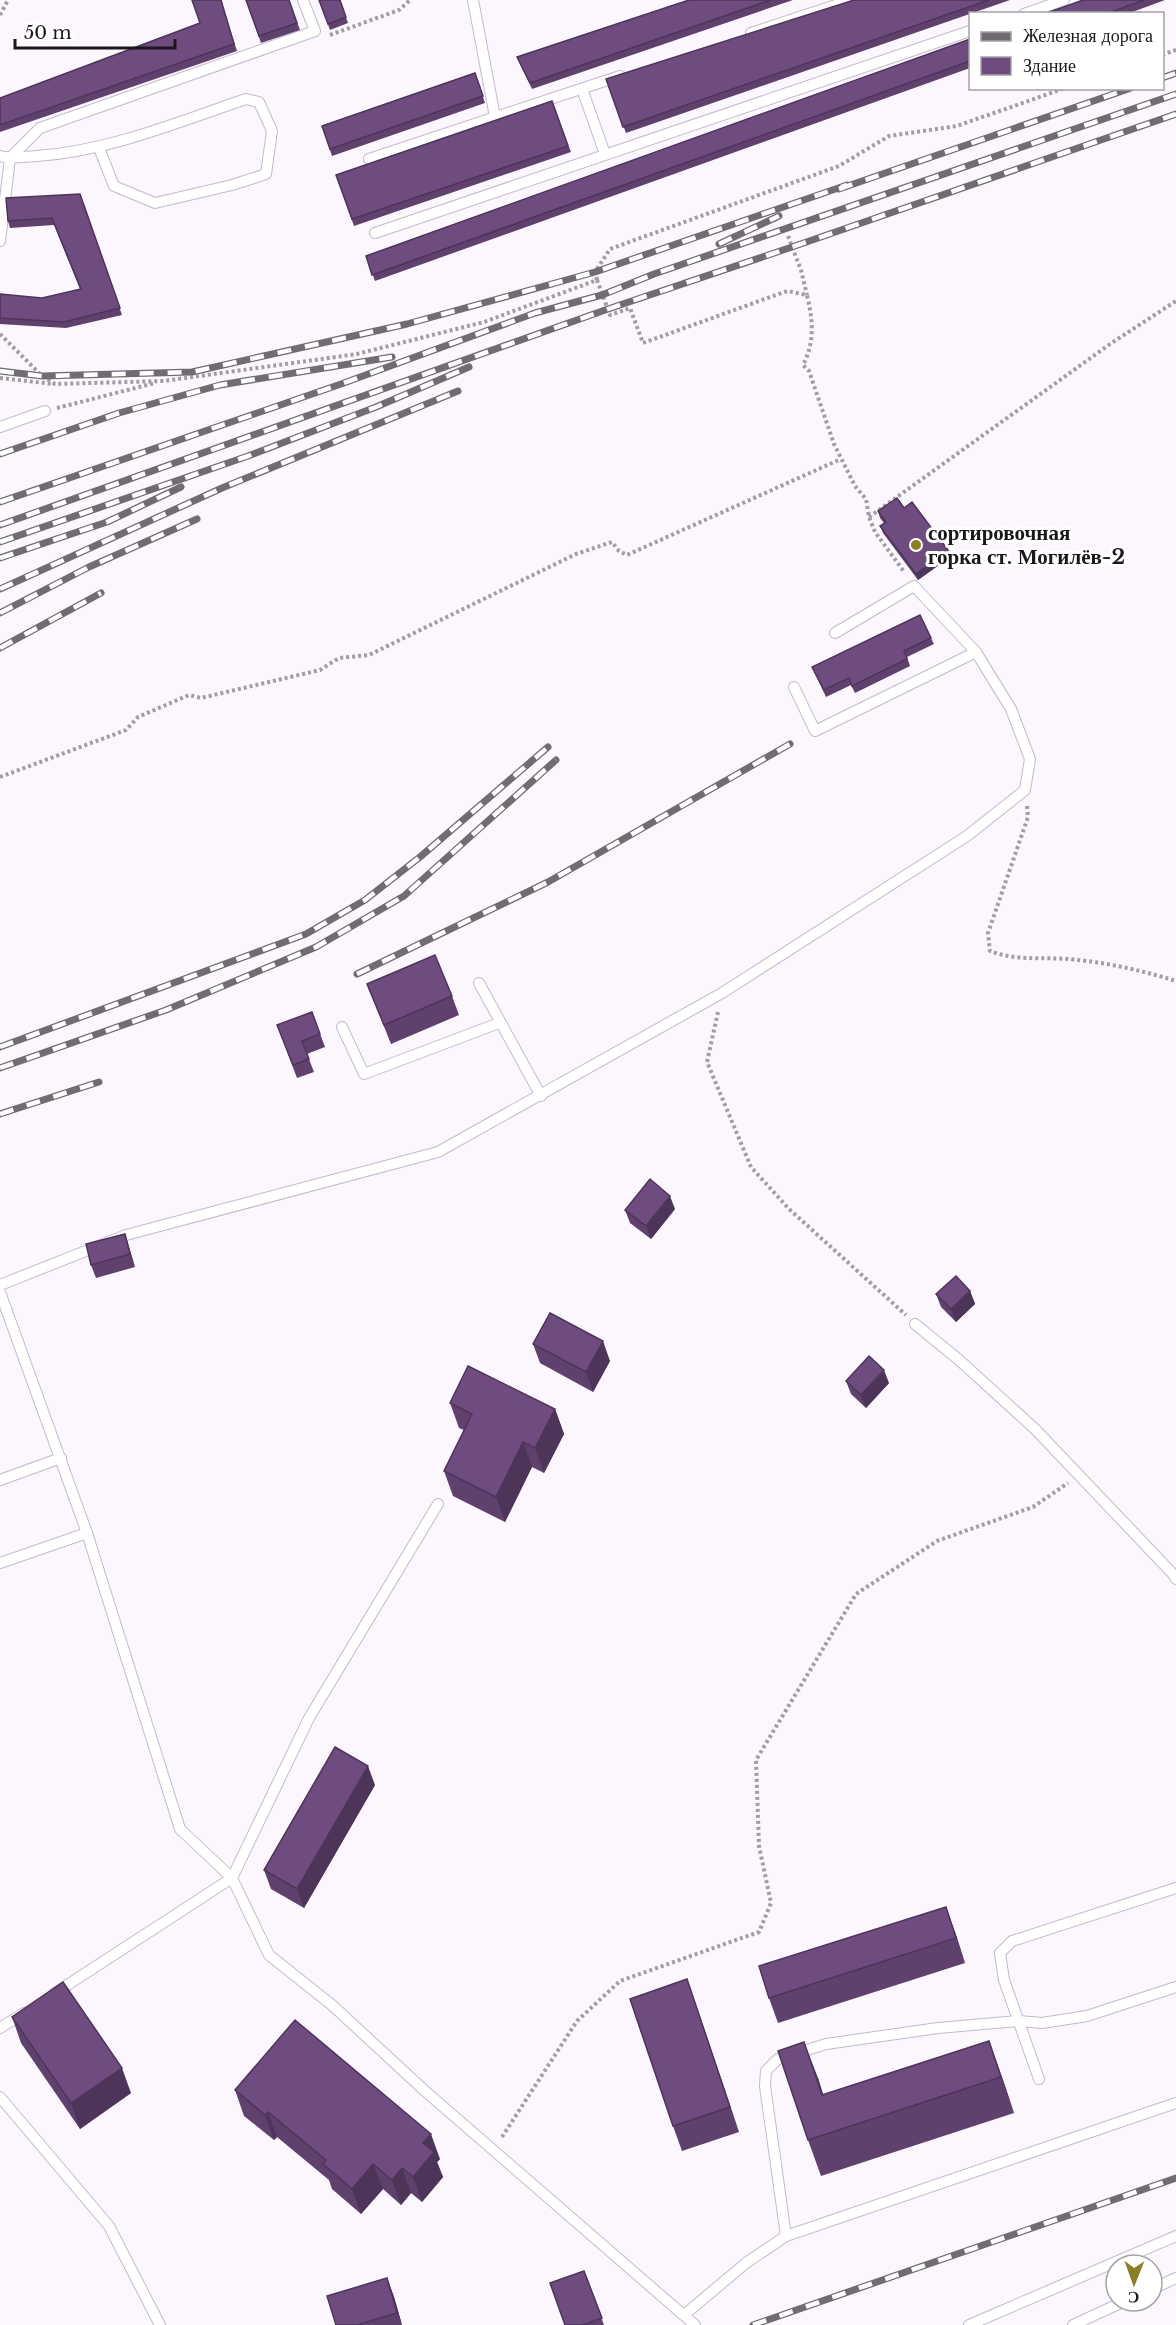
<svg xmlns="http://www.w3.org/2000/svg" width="1176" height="2325" viewBox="0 0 1176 2325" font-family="'Libre Baskerville',serif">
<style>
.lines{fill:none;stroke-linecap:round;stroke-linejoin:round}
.lane-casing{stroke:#c4b9cb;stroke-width:12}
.path{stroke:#a29da4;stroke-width:4;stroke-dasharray:3 3;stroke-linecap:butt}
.lane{stroke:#fff;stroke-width:10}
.rail-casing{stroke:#716c73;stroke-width:7}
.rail{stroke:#fff;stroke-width:4.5;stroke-dasharray:14;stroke-linecap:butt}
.wall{fill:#5f416e}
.shaded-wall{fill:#4d355a}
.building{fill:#6e4c80;stroke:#4d355a;stroke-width:1.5}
.poi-dot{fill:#8b7f26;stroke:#fff;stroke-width:2}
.labels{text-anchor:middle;stroke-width:6;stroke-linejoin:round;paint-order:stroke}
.poi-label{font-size:21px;font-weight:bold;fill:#1b171d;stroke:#fff;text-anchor:start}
</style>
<rect width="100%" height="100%" fill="#fcf7fe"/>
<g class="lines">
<defs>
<g id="lane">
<path d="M473,0l22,117"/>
<path d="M1024,14l40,-14"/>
<path d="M751,33l100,-33"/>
<path d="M582,89l23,65"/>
<path d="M0,156c12,3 24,1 37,0 72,-5 141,-34 209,-57l13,3 13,29 -6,43 -34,11 -77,18 -41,-17 -15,-38"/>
<path d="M369,159l251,-83"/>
<path d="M375,233l595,-202"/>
<path d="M0,241l10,-83 30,-30 275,-97 -12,-31"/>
<path d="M0,427l45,-16"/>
<path d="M794,687l21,44 161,-79"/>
<path d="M479,983l62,113"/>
<path d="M342,1027l22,47 135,-51"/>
<path d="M0,1285l126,-50 312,-83 284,-159 245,-157 58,-46 5,-31 -19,-50 -35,-57 -62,-66 -79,47"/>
<path d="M0,1292l87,241 93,296 52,49 37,77 63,50 93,86 270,234"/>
<path d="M915,1324l43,35 77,70 138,145 3,5"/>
<path d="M0,1480l61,-22"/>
<path d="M0,1563l87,-30"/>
<path d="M55,1993l177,-115 77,-160 129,-214"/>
<path d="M0,2028l24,-15"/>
<path d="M1039,2079l-35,-99 -4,-27 12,-12 164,-53"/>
<path d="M0,2097l109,129 51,99"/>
<path d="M786,2236l-21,-150 1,-15 12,-12 48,-15 112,-16 81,-7 23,2 45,-7 89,-29"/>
<path d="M1152,2289l24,-11"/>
<path d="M684,2315l62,-52 40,-27 390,-133"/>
<path d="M969,2325l207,-89"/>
<path d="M1073,2325l52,-24"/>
</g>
</defs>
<!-- lane casing -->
<use href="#lane" class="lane-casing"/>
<!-- path -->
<g class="path">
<path d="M0,15l8,-15"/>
<path d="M330,35l69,-25 11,-10"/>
<path d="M1162,55l14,-5"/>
<path d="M788,236l13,34 6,25"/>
<path d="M597,280l-2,-8 15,-23 229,-83 50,-30 68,-10 108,-38"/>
<path d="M0,334l42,42 13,8 109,-3 193,-27 127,-32 113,-42 13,35 20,-7 13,35 144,-52 20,4c6,25 8,47 -4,70l6,6 25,73 21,42 11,13 3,18 6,15 30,41"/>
<path d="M0,378l53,6"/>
<path d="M57,408l98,-25"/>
<path d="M869,517l241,-173 66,-43"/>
<path d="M0,777l126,-47 12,-13 51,-22 12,3 119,-28 19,-12 30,-3 207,-101 36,-12 7,9 8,4 214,-96"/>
<path d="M1027,806l1,11 -40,116 2,18c25,10 51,6 78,8 36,3 73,11 108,22"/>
<path d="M718,1012l-11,50 44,105 38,42 117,106"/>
<path d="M502,2137l75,-116 43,-40 139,-49 12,-29 -12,-57 -3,-86 100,-166 81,-53 96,-34 35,-24"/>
</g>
<!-- lane -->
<use href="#lane" class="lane"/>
<defs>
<g id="rail">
<path d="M1162,78l14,-5"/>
<path d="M839,189l292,-101"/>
<path d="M719,244l60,-28"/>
<path d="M0,371l42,5 150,-4 215,-48 188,-52 252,-87"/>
<path d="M0,454l119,-41 101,-28 172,-28"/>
<path d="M0,502l341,-118 194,-71 67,-18 52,-21 522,-180"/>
<path d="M0,525l608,-216 184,-62 384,-133"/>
<path d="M0,542l248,-86 128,-49 93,-40"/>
<path d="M0,558l107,-36 74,-35"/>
<path d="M0,589l222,-101 236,-97"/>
<path d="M0,613l89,-46 108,-48"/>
<path d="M0,648l101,-55"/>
<path d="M357,974l191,-92 242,-138"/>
<path d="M0,1047l306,-113 59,-34 55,-43 128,-110"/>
<path d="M0,1068l166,-58 150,-63 88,-51 152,-136"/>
<path d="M0,1114l99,-32"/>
<path d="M753,2325l423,-147"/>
</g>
</defs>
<!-- rail casing -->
<use href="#rail" class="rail-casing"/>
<!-- rail -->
<use href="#rail" class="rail"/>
</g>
<!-- wall -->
<g class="wall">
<path d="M221,0l16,51 -237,81v-34l200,-75z"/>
<path d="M246,0h43l11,30 -39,13z"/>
<path d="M319,0h21l8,23 -18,7z"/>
<path d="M689,0h104l-261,89 -15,-32z"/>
<path d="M854,0h156l-384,133 -20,-54z"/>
<path d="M1083,0h82l-38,14h-83z"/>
<path d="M970,39v29l-595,213 -9,-25z"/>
<path d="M475,73l10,30 -153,53 -10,-30z"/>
<path d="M552,101l19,51 -217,74 -18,-51z"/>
<path d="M80,194l42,121 -56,13 -66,-4v-30l42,4 38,-9 -26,-64 -44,3 -2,-7z"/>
<path d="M904,508l46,49 -32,23 -35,-47 -3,-7 4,-3 -4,-5 -2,-7z"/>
<path d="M931,638l3,6 -27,13 3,9 -55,27 -4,-8 -25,12 -14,-30z"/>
<path d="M367,984l85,12 7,19 -68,29z"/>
<path d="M312,1012l13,35 -18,7 7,18 -17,6 -20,-53z"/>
<path d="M675,1209l-24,30 -21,-16 -5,-13z"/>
<path d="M125,1234l10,33 -39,11 -5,-13z"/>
<path d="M970,1291l5,13 -19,18 -15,-15 -5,-13z"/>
<path d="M533,1344l77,17 -17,31 -53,-29z"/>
<path d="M846,1381l43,2 -23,25 -15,-14z"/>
<path d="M450,1403l105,6 9,25 -20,39 -12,-6 -27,55 -52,-26 -9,-25 20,-41 -5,-2z"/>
<path d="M375,1785l-71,123 -33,-19 -7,-19z"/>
<path d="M955,1932l10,31 -187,60 -9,-25z"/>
<path d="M696,2005l43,127 -57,19 -9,-25z"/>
<path d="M12,2017l119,76 -51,36 -59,-86z"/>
<path d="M1002,2077l12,36 -193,63 -13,-36 10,-62 5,17z"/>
<path d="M235,2090l205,69 -3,3 6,15 -21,25 -11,-9 -10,12 -18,-16 -22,25 -29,-25 -3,-9 -52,-43 -3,3 -30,-24z"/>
<path d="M584,2271l20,54h-39z"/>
<path d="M387,2278l7,19 8,28h-66z"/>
</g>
<!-- shaded-wall -->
<g class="shaded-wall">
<path d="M948,550l2,7 -32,23 -2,-6z"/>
<path d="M670,1196l5,13 -24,30 -5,-13z"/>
<path d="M125,1234l4,13 6,20 -5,-13z"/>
<path d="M970,1291l5,13 -19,18 -5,-13z"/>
<path d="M603,1341l7,20 -17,31 -7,-20z"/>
<path d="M884,1370l5,13 -23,25 -5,-13z"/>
<path d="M555,1409l9,25 -20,39 -9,-25z"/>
<path d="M523,1442l9,25 -27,55 -9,-25z"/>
<path d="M368,1766l7,19 -71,123 -7,-19z"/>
<path d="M946,1907l9,25 10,31 -9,-25z"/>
<path d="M687,1979l9,26 43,127 -9,-25z"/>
<path d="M989,2041l13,36 12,36 -13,-36z"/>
<path d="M804,2042l14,36 17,54 -13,-37z"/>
<path d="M122,2068l9,25 -51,36 -9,-26z"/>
<path d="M268,2112l9,25 -3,3 -9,-25z"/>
<path d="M431,2134l9,25 -3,3 6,15 -21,25 -9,-25 10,-34z"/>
<path d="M373,2164l10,25 -22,25 -9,-25z"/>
<path d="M402,2168l9,25 -10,12 -9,-25z"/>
<path d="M387,2278l7,19 8,28 -5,-12z"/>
</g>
<!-- building -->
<g class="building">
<path d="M192,0h29l13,44 -234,81v-27l200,-75z"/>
<path d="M246,0h43l8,23 -38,13z"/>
<path d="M319,0h21l6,17 -18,7z"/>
<path d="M689,0h82l-241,83 -13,-26z"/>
<path d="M854,0h135l-366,127 -17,-48z"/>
<path d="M1083,0h61l-38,14h-62z"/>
<path d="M970,39v22l-598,214 -6,-19z"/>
<path d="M475,73l8,23 -153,53 -8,-23z"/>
<path d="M552,101l16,45 -216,73 -16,-44z"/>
<path d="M80,194l40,114 -56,14 -64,-4v-24l42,4 39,-9 -29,-71 -44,3 -2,-23z"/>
<path d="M897,498l7,10 8,-6 36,48 -32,24 -36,-48 6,-4 -8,-11z"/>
<path d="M920,615l11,23 -27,13 3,8 -55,27 -3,-8 -25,12 -12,-23z"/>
<path d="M435,955l17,41 -68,29 -17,-41z"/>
<path d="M312,1012l8,22 -18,7 7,18 -16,6 -16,-40z"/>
<path d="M650,1179l20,17 -24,30 -21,-16z"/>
<path d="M125,1234l5,20 -39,11 -5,-21z"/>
<path d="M956,1276l14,15 -19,18 -15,-15z"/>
<path d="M550,1313l53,28 -17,31 -53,-28z"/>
<path d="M869,1356l15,14 -23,25 -15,-14z"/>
<path d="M468,1366l87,43 -20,39 -12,-6 -27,55 -52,-26 28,-57 -22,-11z"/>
<path d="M335,1747l33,19 -71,123 -33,-19z"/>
<path d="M946,1907l10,31 -187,60 -10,-32z"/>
<path d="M687,1979l43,128 -57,19 -43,-127z"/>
<path d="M63,1982l59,86 -51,35 -59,-86z"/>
<path d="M295,2020l136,114 -8,9 11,9 -21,25 -11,-9 -10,12 -19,-16 -21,25 -29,-25 3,-4 -58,-48 -3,3 -30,-25z"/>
<path d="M989,2041l12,36 -193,63 -30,-89 26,-9 18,53z"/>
<path d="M584,2271l18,47 -19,7h-18l-15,-42z"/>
<path d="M387,2278l10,35 -40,12h-21l-9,-29z"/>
</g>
<!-- markers -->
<circle class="poi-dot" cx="916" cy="545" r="6"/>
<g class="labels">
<!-- poi labels -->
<g class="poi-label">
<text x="928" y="540">сортировочная<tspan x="928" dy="24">горка ст. Могилёв-2</tspan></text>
</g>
</g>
<!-- legend -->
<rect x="969" y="12" width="195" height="78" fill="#ffffff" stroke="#a4a2a5" stroke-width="1.5"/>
<rect x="981" y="32" width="30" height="9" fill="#716c73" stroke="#a4a2a5" stroke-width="1.5"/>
<text x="1023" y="42" font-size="18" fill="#1b171d">Железная дорога</text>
<rect x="981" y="57" width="30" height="18" fill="#6e4c80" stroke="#a4a2a5" stroke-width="1.5"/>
<text x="1023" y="72" font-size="18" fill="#1b171d">Здание</text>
<!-- north arrow -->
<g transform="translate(1134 2283) rotate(181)"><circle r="28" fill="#ffffff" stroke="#a4a2a5" stroke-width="1.5"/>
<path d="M0-4.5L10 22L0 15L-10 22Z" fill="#8b7f26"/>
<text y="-9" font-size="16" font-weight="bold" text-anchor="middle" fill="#1b171d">С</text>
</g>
<!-- scale -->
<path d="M15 39v9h160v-9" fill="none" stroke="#1b171d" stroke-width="3"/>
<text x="24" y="39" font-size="18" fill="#1b171d" stroke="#ffffff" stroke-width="4.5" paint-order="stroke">50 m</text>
</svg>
